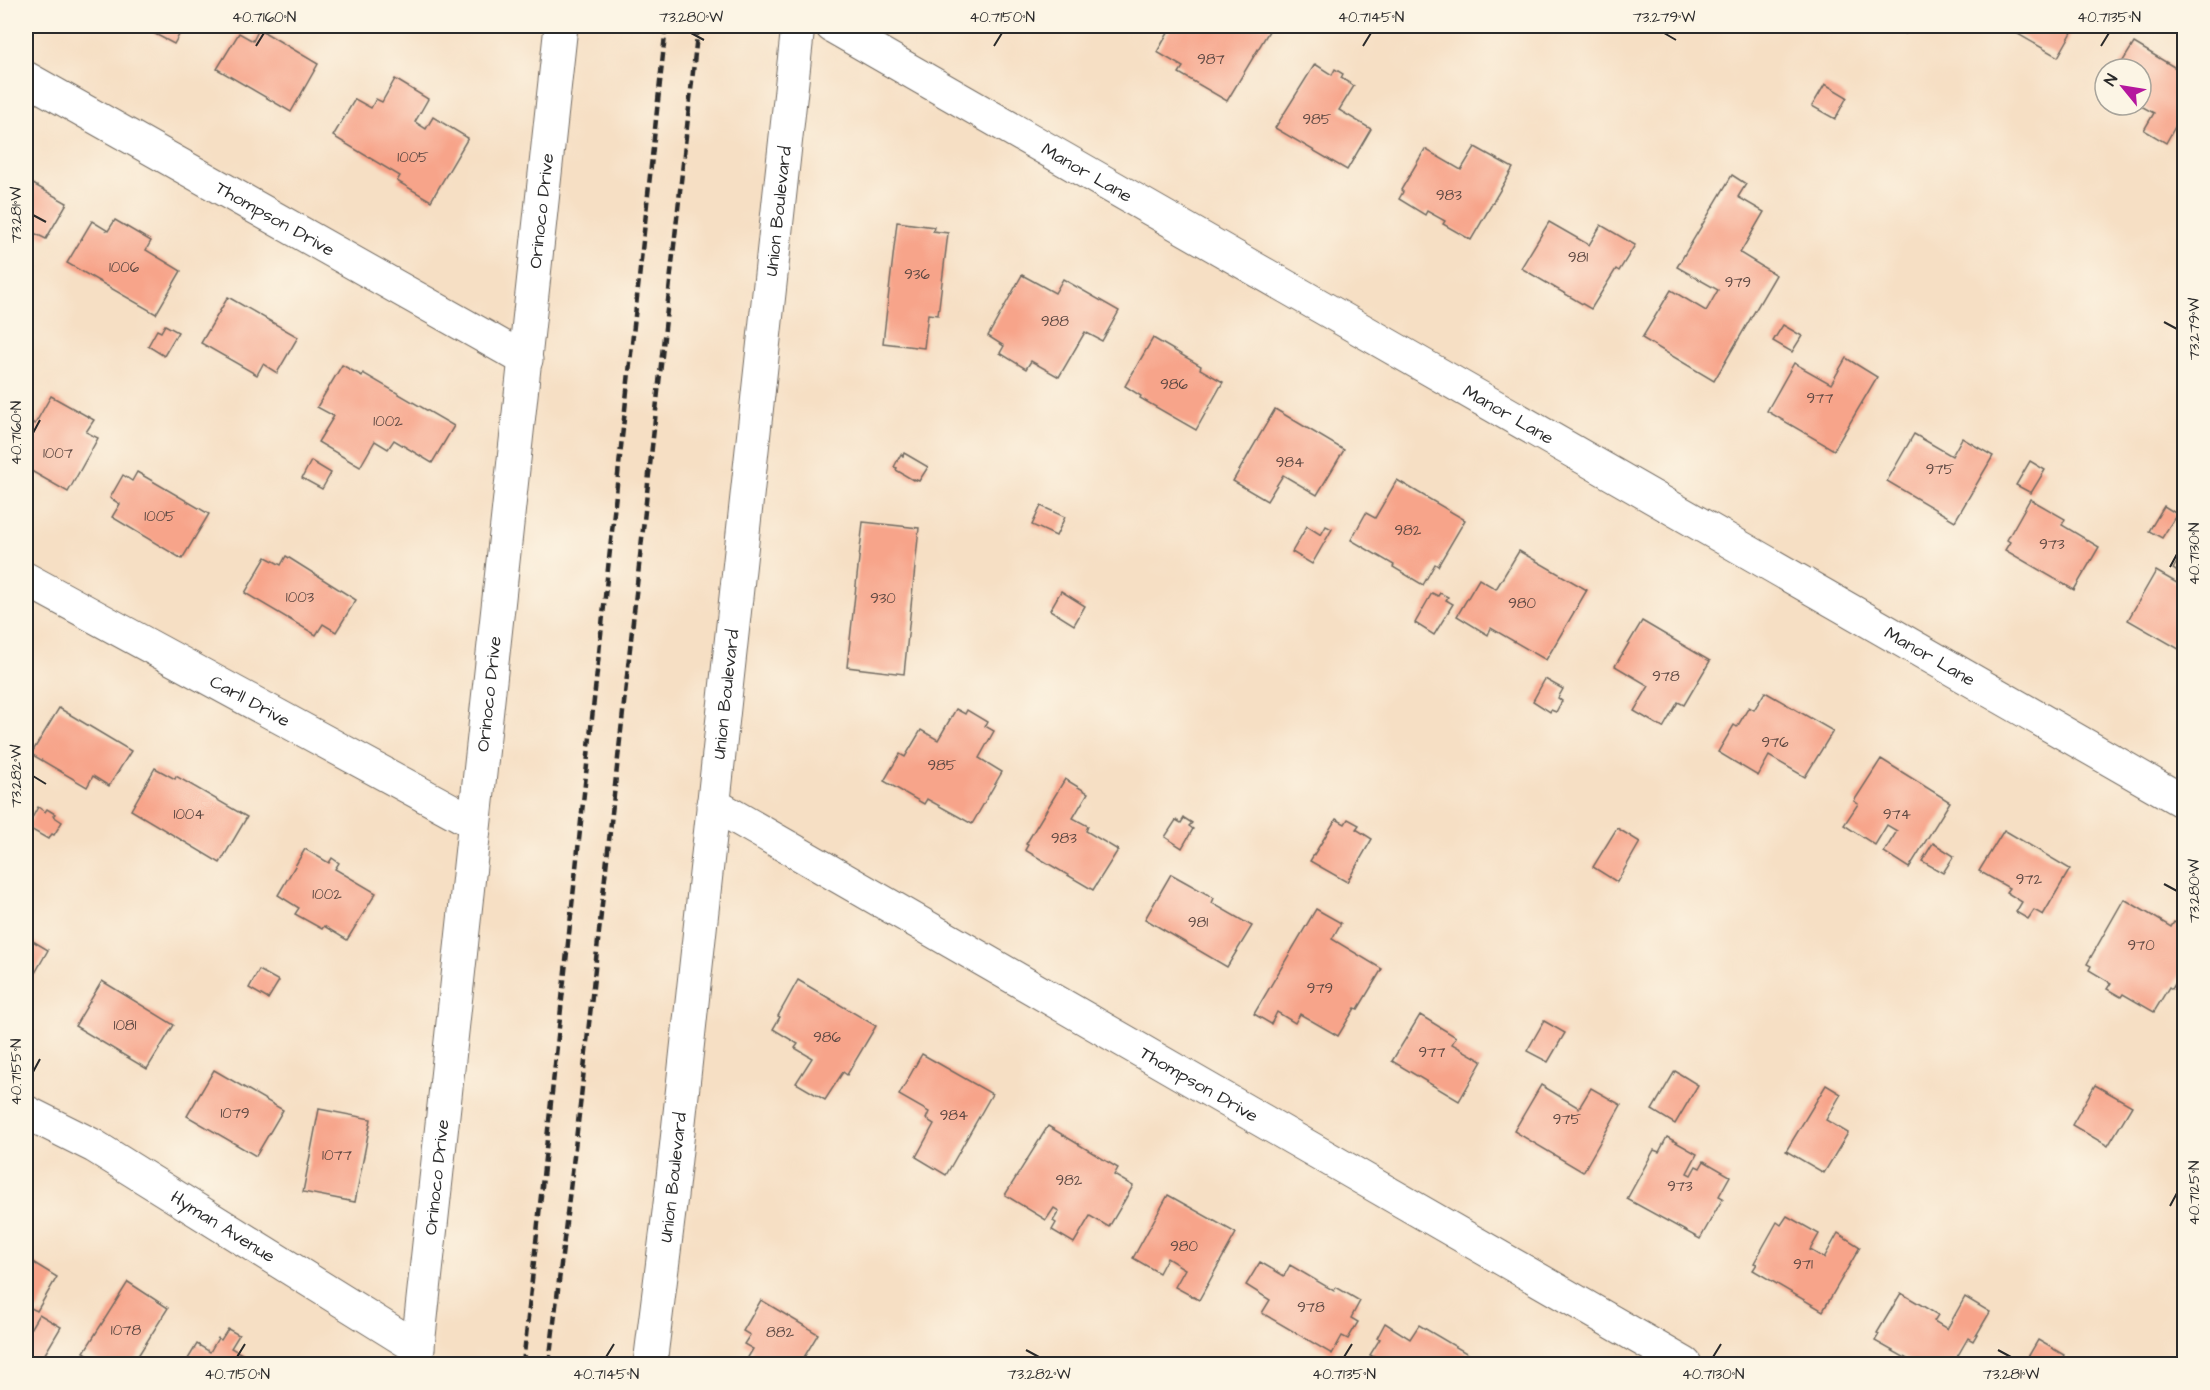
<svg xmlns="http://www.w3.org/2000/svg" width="2210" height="1390" viewBox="0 0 2210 1390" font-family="'Architects Daughter',sans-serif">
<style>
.building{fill:#f7a48a}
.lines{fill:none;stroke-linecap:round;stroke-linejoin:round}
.minor-casing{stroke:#726a61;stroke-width:35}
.major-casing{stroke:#726a61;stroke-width:35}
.minor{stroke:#fff;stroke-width:33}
.major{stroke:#fff;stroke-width:33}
.rail{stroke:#2b2b2b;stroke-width:4.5;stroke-dasharray:9 4.5;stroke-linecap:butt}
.ticks{fill:none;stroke:#2b2b2b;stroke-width:2}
.labels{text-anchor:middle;stroke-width:4.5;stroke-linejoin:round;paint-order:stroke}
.number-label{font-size:15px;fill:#5e4943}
.street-label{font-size:18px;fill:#2b2b2b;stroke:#fcf5e5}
.neatline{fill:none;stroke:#2b2b2b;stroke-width:2}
.ticks-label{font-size:15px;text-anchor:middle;fill:#2b2b2b}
</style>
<rect width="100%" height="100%" fill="#fcf5e5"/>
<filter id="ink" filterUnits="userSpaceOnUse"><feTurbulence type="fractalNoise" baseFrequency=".0167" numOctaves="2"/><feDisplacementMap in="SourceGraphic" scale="12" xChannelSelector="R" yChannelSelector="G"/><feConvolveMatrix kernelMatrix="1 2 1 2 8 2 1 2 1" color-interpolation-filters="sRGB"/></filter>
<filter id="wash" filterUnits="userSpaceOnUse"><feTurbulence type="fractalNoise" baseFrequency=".008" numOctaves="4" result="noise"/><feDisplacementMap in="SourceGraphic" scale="24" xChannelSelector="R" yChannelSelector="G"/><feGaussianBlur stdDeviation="1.35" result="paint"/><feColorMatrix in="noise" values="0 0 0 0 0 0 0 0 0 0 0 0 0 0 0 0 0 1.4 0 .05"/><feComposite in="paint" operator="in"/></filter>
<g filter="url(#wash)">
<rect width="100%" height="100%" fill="#f6dfc4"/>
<g id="blocks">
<!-- building -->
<g class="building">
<path d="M140,26h44l-10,18z"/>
<path d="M1167,26h32l7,3 2,-3h64l-45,75 -48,-28 4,-6 -26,-15 14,-24z"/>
<path d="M1890,26h21l-6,8z"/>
<path d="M2004,26h78l-2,4 -5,-3 -17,30z"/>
<path d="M259,29l59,35 -27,48 -74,-43 22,-36 14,8z"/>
<path d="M2134,43l50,30v47l-4,8 -4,-3 -10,18 -22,-13 10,-17 -13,-7v-37h-23z"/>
<path d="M1315,64l17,11 3,-6 8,5 -2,4 13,8 -15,24 32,19 -24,41 -72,-42z"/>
<path d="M395,79l33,20 -13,23 11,7 7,-12 35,21 -37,63 -34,-20 3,-5 -67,-40 22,-37 16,9 5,-9 6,3z"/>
<path d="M1825,84l22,13 -12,22 -23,-13z"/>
<path d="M1475,147l38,21 -42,72 -28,-16 2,-3 -18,-10 -2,4 -26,-16 4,-7 -2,-2 24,-41 36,21z"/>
<path d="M1732,175l14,9 -8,13 26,15 -24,41 36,22 -62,106 -72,-43 29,-48 35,21 12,-21 -41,-23z"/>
<path d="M26,180l41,23 -21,36 -16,-8 -4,9z"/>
<path d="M115,220l36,21 -5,9 35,21 -25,43 -89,-51 25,-42 16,10z"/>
<path d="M897,222l37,5 -1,4 15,2 -10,82 -10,-1 -4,34 -41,-5z"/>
<path d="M1549,222l40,23 12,-20 34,20 -16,26 -3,-2 -25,40 -70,-41z"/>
<path d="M1022,275l33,18 8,-14 56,32 -17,30 -17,-9 -26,45 -28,-16 -5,8 -26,-16 4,-7 -16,-10z"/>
<path d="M228,297l70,40 -21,36 -14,-9 -6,11 -56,-32z"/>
<path d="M165,325l13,7 -14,24 -16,-10 9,-16 4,2z"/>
<path d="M1783,325l19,11 -10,16 -19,-11z"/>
<path d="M1153,338l48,28 -1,3 23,13 -27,48 -56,-32 1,-2 -16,-10z"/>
<path d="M1846,358l31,19 -43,73 -67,-39 27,-48 37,21z"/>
<path d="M342,365l20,11 1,-3 91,53 -22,37 -38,-23 -6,9 -13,-8 -15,26 -42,-25 16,-26 -17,-9z"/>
<path d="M51,396l43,24 -8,12 12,6 -30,54 -42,-24v-49l9,5z"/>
<path d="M1275,409l69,41 -27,45 -34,-20 -16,26 -34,-20z"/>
<path d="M1914,434l38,22 10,-18 31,18 -38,65 -68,-40z"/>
<path d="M904,453l24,14 -9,14 -5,-2 -1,1 -17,-10 1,-2 -3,-1 7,-13 2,2z"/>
<path d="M311,461l20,12 -9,16 -20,-11z"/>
<path d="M2030,461l15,9 -14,23 -15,-8z"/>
<path d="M137,472l72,42 -27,45 -70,-42 8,-13 -10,-6 13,-23 9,6z"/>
<path d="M1397,480l68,40 -27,46 -3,-2 -12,21 -30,-18 1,-2 -43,-25 15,-27 9,5z"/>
<path d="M2030,499l35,20 -3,6 37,22 -25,43 -69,-40 5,-8 -3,-2z"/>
<path d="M1041,506l24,11 -9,19 -24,-11z"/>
<path d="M2164,506l13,8 -15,24 -13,-7z"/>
<path d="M863,522l56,6 -15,146 -57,-7z"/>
<path d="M1307,526l14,9 5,-9 6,3 -20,35 -20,-12z"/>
<path d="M2184,549v27l-11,-7z"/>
<path d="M1519,551l68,39 -41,70 -55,-32 -3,7 -31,-19 22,-37 17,10z"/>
<path d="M286,556l70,44 -20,32 -13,-8 -7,11 -71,-42 21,-36 15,8z"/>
<path d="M2156,571l28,16v65l-56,-32z"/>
<path d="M1061,591l24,15 -11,19 -24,-15z"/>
<path d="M1432,593l6,3 2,-3 8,4 -2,3 7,4 -19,31 -19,-12z"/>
<path d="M1642,621l68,40 -26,44 -6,-3 -15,26 -29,-17 15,-25 -34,-20z"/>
<path d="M1545,679l18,10 -5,9 4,3 -6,11 -5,-2 -1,2 -17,-11z"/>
<path d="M1765,692l68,39 -28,46 -36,-21 -11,20 -40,-24 16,-27 3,2 12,-20 5,3z"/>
<path d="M59,708l72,43 -22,35 -16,-10 -6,11 -56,-33z"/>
<path d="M956,709l9,5 2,-4 20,12 -2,4 9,5 -15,27 23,14 -30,52 -45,-25 -3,5 -40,-23 16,-27 5,3 16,-27 17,10z"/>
<path d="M1881,759l69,43 -41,66 -25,-16 13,-21 -10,-6 -12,20 -31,-20 14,-21 -4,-3z"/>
<path d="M155,768l20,11 1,-3 71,41 -27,46 -89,-53z"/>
<path d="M1065,779l23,14 -15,25 15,8 -2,5 32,19 -25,40 -68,-40 3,-5 -2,-1z"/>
<path d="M38,807l7,5 2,-3 8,5 -2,2 9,6 -8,13 -2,-1 -4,5 -21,-12z"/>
<path d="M1184,818l8,5 -3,3 4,3 -11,19 -17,-11 11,-17 5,3z"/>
<path d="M1336,819l9,5 3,-5 11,6 -3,4 16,10 -25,43 -37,-21z"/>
<path d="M1617,828l23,14 -23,40 -24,-15z"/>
<path d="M2004,830l66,39 -27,46 -9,-5 -6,9 -12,-7 6,-10 -16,-10 3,-4 -30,-17z"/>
<path d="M1933,843l21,13 -11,17 -21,-12z"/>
<path d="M305,849l24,14 3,-5 7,5 -4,6 41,24 -29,47 -23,-14 -2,3 -27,-15 4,-6 -21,-13z"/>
<path d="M1171,874l43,24 -2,5 40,23 -25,41 -82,-48z"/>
<path d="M2124,899l47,28 3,-5 10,5v41l-12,21 -3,-2 -15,25 -31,-18 -2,3 -14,-8 4,-6 -22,-13 2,-4 -4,-2z"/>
<path d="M1316,909l25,14 -9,16 50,30 -24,40 -3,-1 -17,28 -38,-22 -5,9 -18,-11 -6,12 -17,-10z"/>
<path d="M26,937l22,13 -22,39z"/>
<path d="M259,970l20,11 -11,18 -19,-11z"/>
<path d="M798,980l78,46 -29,49 -4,-3 -18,28 -29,-17 16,-25 -17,-10 3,-4 -25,-15 7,-12 -2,-1z"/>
<path d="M102,981l72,44 -27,44 -72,-43z"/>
<path d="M1420,1015l36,22 -4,7 30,17 -23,40 -67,-40z"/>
<path d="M1544,1021l21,12 -17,29 -21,-11z"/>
<path d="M922,1054l70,40 -46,81 -30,-18 18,-33 -8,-5 3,-7 -30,-17z"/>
<path d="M214,1070l69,40 -27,46 -69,-40z"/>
<path d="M1675,1071l23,14 -23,39 -23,-14z"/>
<path d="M1541,1085l38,23 12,-20 30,17 -38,67 -69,-41z"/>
<path d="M1826,1085l15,9 -15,26 22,13 -24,40 -38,-22z"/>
<path d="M2095,1085l37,21 -24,40 -36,-21z"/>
<path d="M319,1109l52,10 -16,83 -52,-10z"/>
<path d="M1048,1126l70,42 -4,7 19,11 -24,41 -19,-11 -16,27 -22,-13 4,-7 -3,-2 6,-10 -5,-3 -8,12 -41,-25z"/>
<path d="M1667,1137l30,17 -10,19 4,2 5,-9 4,2 4,-7 26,15 -11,20 4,2 -23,41 -73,-40 27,-49 5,2z"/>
<path d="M1168,1195l68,38 -37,67 -24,-13 10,-18 -18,-11 -8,15 -26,-15z"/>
<path d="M1787,1216l32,18 -9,16 14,8 14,-25 22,14 -37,64 -70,-41 4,-6 -3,-1 23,-41 4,3z"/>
<path d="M26,1258l31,19 -20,34 -6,-3 -5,9z"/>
<path d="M1260,1262l24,14 6,-11 44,26 2,-4 24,14 -9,17 7,4 -10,17 -6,-3 -10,18 -70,-41 8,-13 -24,-15z"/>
<path d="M128,1282l40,26 -35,56h-30l-19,-12z"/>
<path d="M1901,1293l37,22 -4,6 13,8 18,-32 25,15 -17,29 -5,-3 -15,26h-37l-41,-23 4,-7 -2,-1z"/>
<path d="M761,1300l57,34 -18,30h-56l9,-15 -9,-5 6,-9 -7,-4z"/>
<path d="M39,1314l22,13 -22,37h-13v-28z"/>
<path d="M1385,1323l25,16 9,-14 66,39h-99l-16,-9 10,-16 -3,-1z"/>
<path d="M228,1329l11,6 -8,13 18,10 -3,6h-61l12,-20 13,8 8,-14 3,2z"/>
<path d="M2038,1340l26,15 -5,9h-35z"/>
</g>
</g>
</g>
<g filter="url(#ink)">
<use href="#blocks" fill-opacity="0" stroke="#726a61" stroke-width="1.5"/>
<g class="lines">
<defs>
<g id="minor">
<path id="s1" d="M832,26l1352,776"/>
<path id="s2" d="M26,78l500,282"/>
<path id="s3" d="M26,579l447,243"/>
<path id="s4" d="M713,804l972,560"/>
<path id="s5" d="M26,1112l68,34 324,202"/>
<path id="s6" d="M416,1364l145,-1338"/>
</g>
<g id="major">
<path id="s7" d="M650,1364l21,-168 127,-1170"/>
</g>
</defs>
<!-- minor casing -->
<use href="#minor" class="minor-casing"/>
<!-- major casing -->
<use href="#major" class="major-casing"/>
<!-- minor -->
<use href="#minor" class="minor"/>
<!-- major -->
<use href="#major" class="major"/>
<!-- rail -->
<g class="rail">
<path d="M523,1364l143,-1338"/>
<path d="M549,1364l31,-258 118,-1080"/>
</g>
</g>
</g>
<!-- ticks -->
<path class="ticks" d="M691,33l13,7M1664,33l12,7M256,46l8,-13M994,46l8,-13M1363,46l8,-13M2101,46l8,-13M33,215l13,7M2164,322l13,7M33,433l7,-13M2170,567l7,-13M33,776l13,8M2164,884l13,7M33,1072l7,-13M2170,1206l7,-13M1026,1350l13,7M1998,1350l13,7M237,1357l8,-13M606,1357l8,-13M1344,1357l8,-13M1713,1357l8,-13"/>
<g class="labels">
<!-- number labels -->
<g class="number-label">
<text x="1211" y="64">987</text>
<text x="1317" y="124">985</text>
<text x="413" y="162">1005</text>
<text x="1449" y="200">983</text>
<text x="1578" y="262">981</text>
<text x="124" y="272">1006</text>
<text x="917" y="279">936</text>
<text x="1738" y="287">979</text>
<text x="1055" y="326">988</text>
<text x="1174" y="389">986</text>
<text x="1820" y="403">977</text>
<text x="388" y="426">1002</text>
<text x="58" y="458">1007</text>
<text x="1290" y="467">984</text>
<text x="1940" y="474">975</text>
<text x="160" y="521">1005</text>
<text x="1408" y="535">982</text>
<text x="2052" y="549">973</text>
<text x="300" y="602">1003</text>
<text x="883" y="603">930</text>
<text x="1522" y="608">980</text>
<text x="1666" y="681">978</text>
<text x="1775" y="747">976</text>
<text x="942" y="770">985</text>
<text x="189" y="819">1004</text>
<text x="1897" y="819">974</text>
<text x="1064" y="843">983</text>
<text x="2029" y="884">972</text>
<text x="327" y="899">1002</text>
<text x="1198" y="927">981</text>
<text x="2141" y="950">970</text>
<text x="1320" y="993">979</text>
<text x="125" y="1030">1081</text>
<text x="827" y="1042">986</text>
<text x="1432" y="1057">977</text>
<text x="235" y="1118">1079</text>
<text x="954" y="1120">984</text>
<text x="1567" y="1124">975</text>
<text x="337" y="1160">1077</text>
<text x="1069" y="1185">982</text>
<text x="1680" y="1191">973</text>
<text x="1184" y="1251">980</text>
<text x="1803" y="1269">971</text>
<text x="1311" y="1312">978</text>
<text x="126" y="1335">1078</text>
<text x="780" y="1337">882</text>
</g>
<!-- street labels -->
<g class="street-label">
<text dy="6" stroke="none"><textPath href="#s1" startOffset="294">Manor Lane</textPath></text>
<text dy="6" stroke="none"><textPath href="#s6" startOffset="1160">Orinoco Drive</textPath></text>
<text dy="6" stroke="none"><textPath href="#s7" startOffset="1160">Union Boulevard</textPath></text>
<text dy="6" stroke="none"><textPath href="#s2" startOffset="286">Thompson Drive</textPath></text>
<text dy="6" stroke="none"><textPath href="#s1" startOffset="780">Manor Lane</textPath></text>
<text dy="6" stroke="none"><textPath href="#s1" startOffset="1266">Manor Lane</textPath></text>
<text dy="6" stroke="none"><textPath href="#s6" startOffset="674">Orinoco Drive</textPath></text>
<text dy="6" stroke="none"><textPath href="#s7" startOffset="674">Union Boulevard</textPath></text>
<text dy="6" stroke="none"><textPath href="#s3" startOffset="255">Carll Drive</textPath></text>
<text dy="6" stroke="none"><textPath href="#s4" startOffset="561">Thompson Drive</textPath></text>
<text dy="6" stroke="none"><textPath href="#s6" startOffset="188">Orinoco Drive</textPath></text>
<text dy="6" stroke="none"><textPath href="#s7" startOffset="188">Union Boulevard</textPath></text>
<text dy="6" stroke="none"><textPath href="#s5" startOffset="228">Hyman Avenue</textPath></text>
</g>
</g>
<!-- margin -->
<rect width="2210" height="1390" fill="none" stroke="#fcf5e5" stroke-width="66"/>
<!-- north arrow -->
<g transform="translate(2123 87) rotate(300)"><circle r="28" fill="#fcf5e5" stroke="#a8a49b" stroke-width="1.5"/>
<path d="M0-4.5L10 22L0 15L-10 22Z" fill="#b5179e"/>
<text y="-9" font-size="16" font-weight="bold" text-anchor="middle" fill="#2b2b2b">N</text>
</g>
<rect x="33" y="33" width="2144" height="1324" class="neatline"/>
<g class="ticks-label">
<text x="264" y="22">40.7160°N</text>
<text x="691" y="22">73.280°W</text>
<text x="1002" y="22">40.7150°N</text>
<text x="1371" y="22">40.7145°N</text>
<text x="1664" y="22">73.279°W</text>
<text x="2109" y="22">40.7135°N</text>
<text transform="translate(16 215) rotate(-90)" y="5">73.281°W</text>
<text transform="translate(2194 329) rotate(-90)" y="5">73.279°W</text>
<text transform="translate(16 433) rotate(-90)" y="5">40.7160°N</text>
<text transform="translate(2194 554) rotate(-90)" y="5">40.7130°N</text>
<text transform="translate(16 776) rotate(-90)" y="5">73.282°W</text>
<text transform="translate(2194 891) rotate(-90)" y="5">73.280°W</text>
<text transform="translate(16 1072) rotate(-90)" y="5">40.7155°N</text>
<text transform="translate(2194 1193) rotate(-90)" y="5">40.7125°N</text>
<text x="237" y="1379">40.7150°N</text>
<text x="606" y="1379">40.7145°N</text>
<text x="1039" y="1379">73.282°W</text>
<text x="1344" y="1379">40.7135°N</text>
<text x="1713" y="1379">40.7130°N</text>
<text x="2011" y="1379">73.281°W</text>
</g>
</svg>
